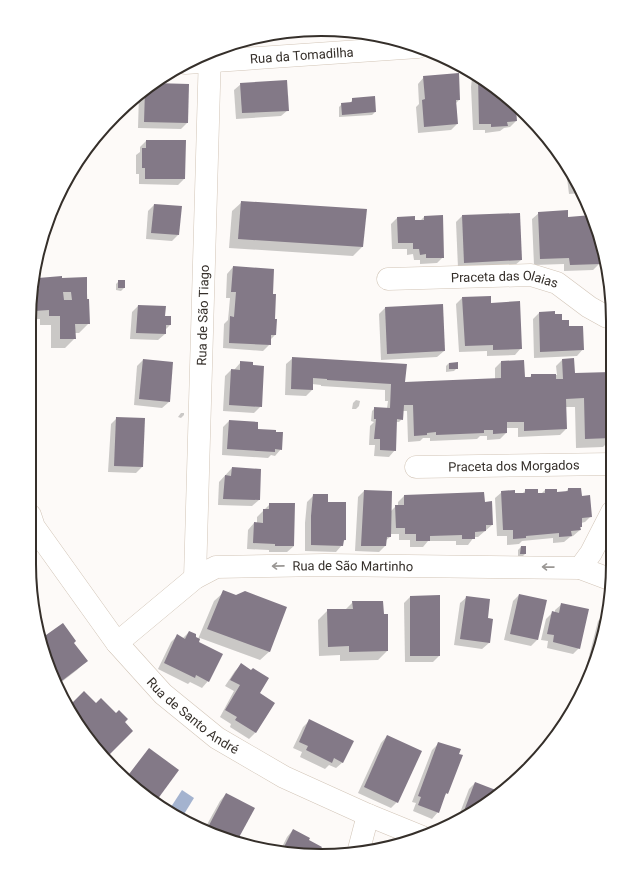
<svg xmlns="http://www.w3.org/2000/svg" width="642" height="885" viewBox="0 0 642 885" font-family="Roboto,sans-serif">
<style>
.water{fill:#a4b3cf}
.shadow{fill:#0003}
.building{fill:#837987;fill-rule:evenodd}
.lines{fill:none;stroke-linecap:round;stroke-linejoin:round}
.minor-casing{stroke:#d2c5b7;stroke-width:23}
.minor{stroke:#fff;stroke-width:22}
.oneway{stroke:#9a9794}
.labels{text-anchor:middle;stroke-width:3;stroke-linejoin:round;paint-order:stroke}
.street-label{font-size:13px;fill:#352f2a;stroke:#fff}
.rim{fill:none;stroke:#352f2a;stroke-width:2}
</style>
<rect width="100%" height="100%" fill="#fdfaf8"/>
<!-- water -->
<path class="water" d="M182,790l12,8 -13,21 -12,-9z"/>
<!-- shadow -->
<g class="shadow">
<path d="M361,33l29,5 -28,10z"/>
<path d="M475,74l24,15 15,15 -1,1 3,16 -6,6 -6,1 -4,3 -15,2v-3h-12l-2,-43 1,-9z"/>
<path d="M424,77l35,23 -3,3 1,21 -6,6 -33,3 -2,-26 3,-3 -1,-20z"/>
<path d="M153,84l35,1 -1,38 -6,6 -43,-1 1,-34z"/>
<path d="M241,84l47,26 -7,6 -45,3 -2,-29z"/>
<path d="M353,99l22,13 -3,3 -33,2v-10l3,-3 8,-1z"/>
<path d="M146,141l38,38 -6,6 -39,-1v-10h-3v-19l4,-3v-5z"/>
<path d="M566,170l15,23 -12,1z"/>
<path d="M242,202l124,8 -4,37 -9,9 -124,-8 3,-37z"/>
<path d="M154,205l24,30 -6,6 -26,-2 2,-28z"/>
<path d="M539,213l28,5 26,-2 6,23 1,24 -7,7 -29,1v-7l-30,1 -2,-46z"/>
<path d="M462,216l59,44 -7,6 -56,2 -2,-46z"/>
<path d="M424,217l19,40 -6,6 -17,1v-4h-6l-1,-6 -6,1v-6h-15l-1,-25 6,-6 17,3h6z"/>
<path d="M233,267l39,28 3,40 -5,5v4l-7,7 -40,-3 1,-24 4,-4 2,-22h-4l1,-24z"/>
<path d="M86,278l3,45 -10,10h-4v5l-10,10h-14v-23h-11v-6h-6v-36l5,-4z"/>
<path d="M119,281l5,7 -3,3 -5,-1v-6z"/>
<path d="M462,298l59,50 -6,7 -28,1v-5l-28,1 -3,-48z"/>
<path d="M138,306l26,11 6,8 -5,5v4l-7,6 -28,-1 2,-27z"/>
<path d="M385,308l59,43 -7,6 -56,3 -2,-46z"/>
<path d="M554,312l1,4 13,11 15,22 -6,7 -43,2 -1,-39 6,-6z"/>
<path d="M293,358l111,25 91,-4v-11l6,-6 23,16h5l3,-3h25l-1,-9 7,-7 10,17 37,-3 1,66 -8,8 -27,1 -1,-41h-9v22l-6,6 -42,2v-9h-12v5l-6,6 -13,1v-4h-7l-3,3 -47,2v-3h-7l-3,3 -12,1 -1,-31h-4l-1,8 -3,3h-3l-1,28 -6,7 -15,-1 1,-11h-6l1,-19 4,-4 -3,-1 1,-10 3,-3h12l1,-7h-3v-11l-64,-4v-1l-9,-1v6l-6,6 -21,-1 1,-31z"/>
<path d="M143,360l26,42 -7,6 -28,-3 3,-39z"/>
<path d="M241,362l20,44 -7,7 -31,-2 2,-35 6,-6h3z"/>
<path d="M449,363l8,5 -3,3 -8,1v-6z"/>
<path d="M356,400l4,1 -1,5 -3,3h-4l1,-6z"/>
<path d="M181,413h3v2l-3,3 -3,-1z"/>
<path d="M117,418l27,1 -2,48 -6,6 -28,-1 3,-48z"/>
<path d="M229,421l28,9 24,19 -6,7 -4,-1 -3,3 -46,-3 1,-28z"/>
<path d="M232,468l28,2 -1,30 -7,6 -34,-1 1,-23z"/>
<path d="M568,489l13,8 10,19 -6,6 -4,1v4l-1,3 -7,6 -3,1 -6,5 -11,1v-5l-31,3 -3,3 -12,1v-9h-10l-2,-38 7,-6 12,2h8l4,-4 15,4 4,-4 11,3h9z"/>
<path d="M364,491l27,20 5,-5h2v-4l6,-6 80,7 8,22 -14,12h-4l-6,8h-12v-4h-28l-5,6h-13v-7h-11v-6h-9v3l-5,4v5l-6,6 -24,-1 3,-54z"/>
<path d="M314,495l13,8 18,37 -3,2v3l-6,7 -31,-1v-28l2,-21z"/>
<path d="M270,504l24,42 -7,6h-18v-2l-22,-1 1,-19 6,-7h3v-6z"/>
<path d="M521,547l4,7 -3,3h-4v-7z"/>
<path d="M224,592l46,59 -10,9 -60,-22 -3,4 11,39 -6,7 -12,-6 -2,2 -30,-15 13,-27 6,-6 6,2 6,-6 5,5 4,2 16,-38z"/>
<path d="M519,595l18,45 -6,6 -27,-6 9,-39z"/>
<path d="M410,597l29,59 -6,6h-28l-1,-59z"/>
<path d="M467,597l20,21 5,1 -3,24 -7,6 -28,-4 6,-42z"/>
<path d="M353,602l34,49 -9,9 -38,1v-6l-21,1 -1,-36 10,-10h17z"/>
<path d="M562,604l17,44 -6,6 -26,-6 1,-7 -7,-1 5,-21 7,-7 2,1v-3z"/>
<path d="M604,615h3l-4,25 -13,33 -5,-1 13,-51z"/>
<path d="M40,641l33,2 13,18 -9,9 -18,14z"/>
<path d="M241,665l17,28 16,10 -19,30 -6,6 -19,-12 1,-3 -11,-7 14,-26 -9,-5 10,-15z"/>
<path d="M96,705l27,17 9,9 -27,26 -27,-31 -8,-19z"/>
<path d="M310,720l33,42 -7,6 -7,-3 -4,4 -25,-12 2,-5 -9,-4 10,-21z"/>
<path d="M387,736l10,66 -6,6 -33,-15 23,-50z"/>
<path d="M439,743l8,50 -3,3 -6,16 -6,7 -19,-8 3,-8 -4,-1 20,-52z"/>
<path d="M149,749l29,21 -23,31 -26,-17 -4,-4z"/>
<path d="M475,783l24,10 -41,25 11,-29z"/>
<path d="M226,794l27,15 -17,32 -32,-11 16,-29z"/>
<path d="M293,830l15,11 13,6 -3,5 -38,-1 7,-14z"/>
</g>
<!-- building -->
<g class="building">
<path d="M368,34l23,4 -23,4z"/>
<path d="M459,73l1,27h-4l2,24 -34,3 -2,-27 3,-1 -2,-23z"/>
<path d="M478,76l21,13 14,14 1,7 2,-1 1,12 -10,1 1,4 -17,1v-3h-12z"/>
<path d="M287,80l2,31 -47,2 -2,-30z"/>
<path d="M154,83l35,1 -1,39 -44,-1 1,-32z"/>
<path d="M375,96l1,16 -34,3 -1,-12 11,-1v-4z"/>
<path d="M146,140h40l-1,39h-40v-11h-3v-20h4z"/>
<path d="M241,201l126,8 -4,38 -125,-8z"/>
<path d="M154,204l28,2 -3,29 -28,-2z"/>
<path d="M568,210v7l24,-2 8,28 1,21 -31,1 -1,-7 -29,1 -2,-47z"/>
<path d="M520,213l2,47 -58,3 -2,-48z"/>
<path d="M443,215l1,43h-18v-4l-6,1 -1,-6h-6v-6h-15l-1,-26 18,-1v4h9v-4z"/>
<path d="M233,266l41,3 -1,25h3l-1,25h2l-1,16h-5v10l-42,-2 1,-27 4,1 2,-25h-5z"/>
<path d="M62,276v2l25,-1v22h2l1,25h-15l1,15h-16v-23h-11v-6l-15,1v-22h5l-1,-11zM63,292h8l1,8h-8z"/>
<rect x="118" y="280" width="7" height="8"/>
<path d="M491,296v7l29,-2 2,48 -29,1v-5l-28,1 -3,-49z"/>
<path d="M443,304l2,47 -58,3 -2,-47z"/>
<path d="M138,305l28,1 -1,10h6v9h-5v9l-30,-1z"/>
<path d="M555,311v3h7v6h7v6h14l1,24 -44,2 -1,-40z"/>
<path d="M292,357l115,7 -2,18 96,-4v-17l23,-1 1,17h6v-3h25v5h7l-1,-20 12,-1 1,15 36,-1v66l-26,1 -1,-41 -18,1 1,30 -43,2v-9h-17v11l-14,1v-4h-9v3l-48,2v-3l-9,1v2l-13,1 -1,-31h-9l-1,15 -6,-1 -1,32 -16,-1v-11h-6l2,-20h-2v-12l16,1 1,-24 -64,-4v-1l-14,-1v12l-22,-1z"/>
<path d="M143,359l30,3 -3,40 -31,-3z"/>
<path d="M240,361l13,1v3l11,1 -2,41 -33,-2 2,-36 9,1z"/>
<path d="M458,362v7h-9v-6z"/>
<path d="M116,417l29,1 -2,49 -29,-1z"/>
<path d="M229,420l29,2v7l18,1v2h7l-1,18 -7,-1v3l-48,-3z"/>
<path d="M232,467l29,2 -1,31 -37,-1 2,-24 6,1z"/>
<path d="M568,488h13l1,8 8,-1 2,22 -10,1v9h-2l1,3 -10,1 1,5 -13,1v-4l-33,3v2l-13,1v-9h-10l-2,-39 14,-1v3h10v-4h13v4h7v-4h12v3l11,-1z"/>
<path d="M364,490l28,1 -1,46h-4l-1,9h-25z"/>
<path d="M484,492l1,10 7,-1 1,24h-7v6l-11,1v7h-13v-4l-32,1v5h-14v-7h-11v-6h-9l-1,-23h9v-10z"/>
<path d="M313,494h15v8h18v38h-2l-1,6 -32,-1v-29z"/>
<path d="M269,503h26l-1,43h-19v-2l-22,-1 1,-21 9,1v-14h6z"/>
<path d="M521,546h5v8h-6z"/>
<path d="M223,590l13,5 9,-4 42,16 -17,45 -63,-23z"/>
<path d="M519,594l28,6 -9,40 -28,-6z"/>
<path d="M440,595v61h-30v-60z"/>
<path d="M466,596l24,3 -2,19 5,1 -3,24 -30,-4z"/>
<path d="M352,601h31l1,13h4v37l-39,1v-6l-21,1 -1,-38h26z"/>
<path d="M561,603l28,6 -9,40 -27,-7 1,-7 -7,-1 5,-23 7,2z"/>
<path d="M604,614h3l-4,26 -10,26h-2z"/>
<path d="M63,623l13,18 -2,2 14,18 -29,22 -20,-43z"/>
<path d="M189,631l7,3v3l4,2 -1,3 24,12 -14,28 -13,-7 -1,3 -31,-15 13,-29 8,5z"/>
<path d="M241,663l10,7 2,-2 16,10 -9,15 15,10 -19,30 -21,-13 2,-3 -12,-7 15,-25 -10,-5z"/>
<path d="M84,691l12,12 5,-5 15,15 3,-3 9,9 -3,3 8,9 -25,25 -31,-32 -8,-18z"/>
<path d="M309,719l45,22 -11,22 -9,-5 -2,5 -26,-13 2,-4 -9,-4z"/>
<path d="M387,735l35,16 -24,52 -34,-16z"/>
<path d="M438,742l23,7 -2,5 4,1 -15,39 -2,-1 -7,20 -21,-8 3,-8 -3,-1z"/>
<path d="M149,748l30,22 -22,30 -31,-22z"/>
<path d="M475,782l26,10 -39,24z"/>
<path d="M226,793l29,15 -18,33 -17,-6 -13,-6z"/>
<path d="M293,829l17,9 -1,2 13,7 -3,5 -37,-1z"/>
</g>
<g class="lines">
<defs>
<g id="minor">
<path id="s1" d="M185,63l233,-16"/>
<path id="s2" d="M388,279l143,-4 26,8 32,24 18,10 4,-1"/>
<path id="s3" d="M416,467l196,-3"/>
<path id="s4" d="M30,515l4,12 83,116 46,51 54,44 67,39 84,38 54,22"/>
<path d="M580,568l11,-15 21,-41"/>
<path id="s5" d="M195,578l15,-526"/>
<path id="s6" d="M117,643l78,-65 21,-11 109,-2 255,3 32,12"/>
<path d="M358,853l10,-38"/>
</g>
</defs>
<!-- minor casing -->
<use href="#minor" class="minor-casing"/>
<!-- minor -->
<use href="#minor" class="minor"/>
</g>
<!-- one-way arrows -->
<defs><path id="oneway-shaft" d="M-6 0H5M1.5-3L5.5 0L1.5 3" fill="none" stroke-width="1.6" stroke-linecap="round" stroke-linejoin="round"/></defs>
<g class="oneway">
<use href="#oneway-shaft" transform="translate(278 566) rotate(179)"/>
<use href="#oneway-shaft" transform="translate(548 567) rotate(-179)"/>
</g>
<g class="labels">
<!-- street labels -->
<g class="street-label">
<text dy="5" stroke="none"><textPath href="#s1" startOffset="117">Rua da Tomadilha</textPath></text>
<text dy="5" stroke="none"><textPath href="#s2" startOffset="117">Praceta das Olaias</textPath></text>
<text dy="5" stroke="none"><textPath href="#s5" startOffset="263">Rua de São Tiago</textPath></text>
<text dy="5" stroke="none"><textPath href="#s3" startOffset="98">Praceta dos Morgados</textPath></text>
<text dy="5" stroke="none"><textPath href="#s6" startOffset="262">Rua de São Martinho</textPath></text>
<text dy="5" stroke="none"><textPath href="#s4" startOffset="261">Rua de Santo André</textPath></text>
</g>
</g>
<!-- crop -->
<path d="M0 0H642V885H0ZM321 36H321A285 285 0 0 1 606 321V564A285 285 0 0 1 321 849H321A285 285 0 0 1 36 564V321A285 285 0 0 1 321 36Z" fill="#fff" fill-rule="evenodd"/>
<path class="rim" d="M321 36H321A285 285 0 0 1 606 321V564A285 285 0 0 1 321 849H321A285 285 0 0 1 36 564V321A285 285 0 0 1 321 36Z"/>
</svg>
